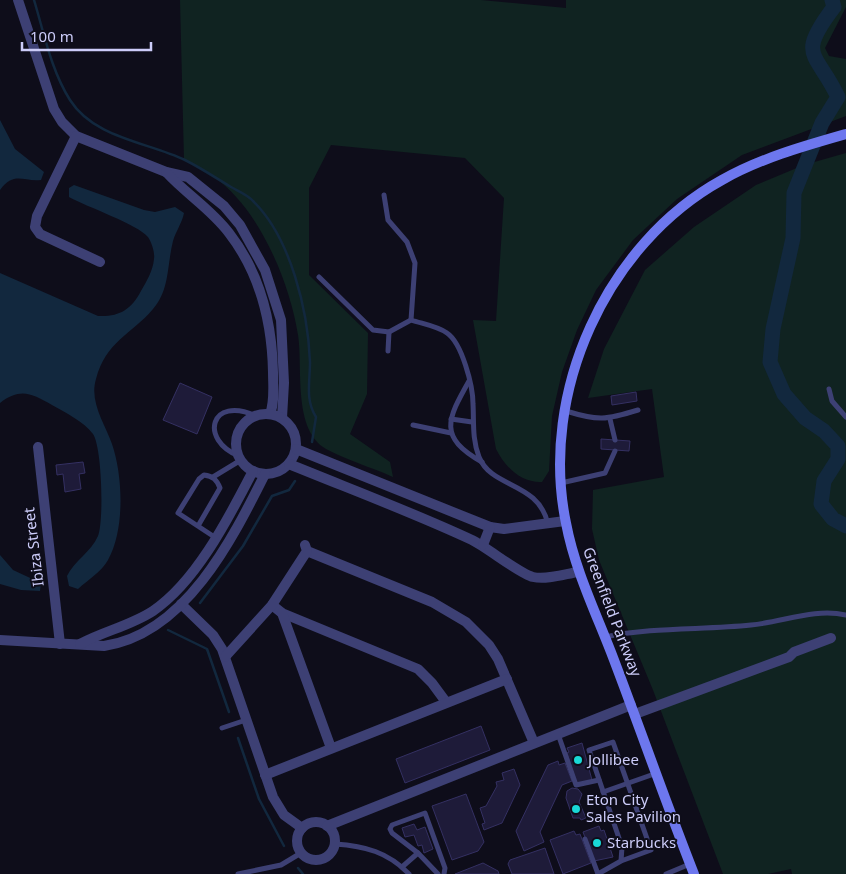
<svg xmlns="http://www.w3.org/2000/svg" width="846" height="874" font-family="'Noto Sans',sans-serif">
<style>
.green{fill:#102321}
.water{fill:#12283e}
.lines{fill:none;stroke-linecap:round;stroke-linejoin:round}
.stream{stroke:#12283e;stroke-width:2.5}
.river{stroke:#12283e;stroke-width:15}
.building{fill:#1e1b39;stroke:#343062}
.service{stroke:#3d4074;stroke-width:5}
.minor{stroke:#3d4074;stroke-width:10}
.secondary{stroke:#6d77ee;stroke-width:10}
.poi-dot{fill:#19d8d7;stroke:#0e0d1a;stroke-width:2}
.labels{text-anchor:middle;stroke-width:4;stroke-linejoin:round;paint-order:stroke}
.street-label{font-size:15px;fill:#ccccf9;stroke:#0e0d1a}
.poi-label{font-size:15px;fill:#ccccf9;stroke:#0e0d1a;text-anchor:start}
</style>
<rect width="100%" height="100%" fill="#0e0d1a"/>
<!-- green -->
<g class="green">
<path d="M180 0H481L566 8V0H846V7L825 48 829 56 846 59V116L742 155 677 199 633 240 596 290 577 330 562 372 552 416 549 471 542 482C521 483 505 467 496 449L473 320 496 321 504 198 465 158 331 145 309 188V275L368 333 367 394 350 434 390 462 393 477C376 469 338 457 323 447 293 426 303 366 298 335 290 283 259 208 214 177 205 170 194 165 184 160Z"/>
<path d="M846 153V874H792L791 869 768 874H723L653 690 599 560 592 529 593 490 664 477 652 389 588 398 604 349 645 270 694 227 756 185 804 165Z"/>
</g>
<!-- water -->
<g class="water">
<path d="M0 120 15 149 44 172 41 180C23 182 14 171 0 190Z"/>
<path d="M74 185 144 210 155 212 175 207 184 213C182 223 176 231 173 241 167 264 170 290 153 309 131 335 106 341 96 379 89 402 105 424 112 444 123 476 125 530 108 560 102 571 88 580 78 589L69 586 67 576C74 561 91 552 98 536 104 521 102 447 93 434 83 421 66 413 52 405 32 394 21 387 0 403V273L98 316C119 317 131 310 141 291 146 282 153 271 154 259 155 253 152 243 148 237 137 224 87 207 69 197V188Z"/>
<path d="M0 555 13 570 41 583 40 591 21 590 0 584Z"/>
</g>
<g class="lines">
<!-- stream -->
<g class="stream">
<path d="M34 0C44 33 51 70 70 100 94 138 147 142 185 160 201 168 216 178 231 187 238 191 248 195 253 201 291 238 308 311 310 362 310 382 305 400 316 417L312 442"/>
<path d="M200 603 243 546 272 496 289 490 295 481"/>
<path d="M168 630 207 649 229 712"/>
<path d="M238 738 259 799 284 846"/>
<path d="M298 868 303 874"/>
</g>
<!-- river -->
<path class="river" d="M832 0 834 7C796 57 816 51 838 97L822 123 794 193 793 238 773 329 770 362 784 394 805 418 824 431 838 446V459L824 481 821 504 833 519 846 526"/>
</g>
<!-- building -->
<g class="building">
<path d="M180 383 212 397 197 434 163 420Z"/>
<path d="M636 392 637 401 612 405 611 396Z"/>
<path d="M601 439 630 441 629 451 601 449Z"/>
<path d="M83 462 85 473 79 474 81 489 65 492 63 474 57 475 56 465Z"/>
<path d="M481 726 490 750 405 783 396 759Z"/>
<path d="M582 743 592 780 577 785 567 753 569 752 567 748Z"/>
<path d="M558 761 559 765 565 763 572 781 562 785 540 832 544 842 524 851 516 831 548 765Z"/>
<path d="M514 769 520 785 502 823 484 830 482 824 485 823 480 808 486 806 497 786 496 782 504 780 502 773Z"/>
<path d="M572 788 578 789 582 794 579 802 586 818 581 820 580 818H573L566 798 567 791Z"/>
<path d="M466 794 484 842 478 851 452 860 432 806Z"/>
<path d="M414 824 417 830 425 827 433 849 424 853 422 845 418 846 414 835 405 837 402 828Z"/>
<path d="M599 826 601 831 604 830 613 857 594 861 583 832Z"/>
<path d="M574 831 576 835 580 834 591 863 563 874 550 840Z"/>
<path d="M545 848 554 874H512L508 864 510 860Z"/>
<path d="M483 863 498 871 499 874H455Z"/>
</g>
<g class="lines">
<!-- service -->
<g class="service">
<path d="M384 195 388 220 407 242 415 263 411 320"/>
<path d="M319 277 373 330 389 332 411 320C423 324 437 326 447 333 462 343 473 386 473 404 474 422 472 439 479 457 492 489 538 481 548 524"/>
<path d="M388 351 389 332"/>
<path d="M469 381C447 420 438 437 482 462"/>
<path d="M829 389 832 401 846 417"/>
<path d="M566 411C598 421 606 420 638 410"/>
<path d="M451 419 472 422"/>
<path d="M610 419 615 440"/>
<path d="M413 425 451 433"/>
<path d="M239 456C199 440 210 395 256 416"/>
<path d="M213 477 241 460"/>
<path d="M561 483 605 473 615 451"/>
<path d="M198 526 220 488C217 480 213 476 204 475L199 479 178 513 216 538"/>
<path d="M605 637C653 627 703 630 751 625 783 622 814 608 846 615"/>
<path d="M222 728 246 720"/>
<path d="M558 734 576 785 599 780"/>
<path d="M603 792 657 773"/>
<path d="M585 839 598 874"/>
<path d="M335 844C365 846 388 852 409 874"/>
<path d="M402 867 418 853"/>
<path d="M238 874 281 865 301 853"/>
<path d="M438 874 418 853 392 833 390 829 392 825 425 813 445 868 444 874"/>
<path d="M598 874 621 861 651 850 613 742 589 750 622 847 621 861"/>
<path d="M666 874 690 864"/>
</g>
<!-- minor -->
<g class="minor">
<path d="M18 0 54 109 62 122 76 136 166 172 188 177 224 206 240 225 265 270 281 320 284 383 282 418"/>
<path d="M76 136 37 216 35 227 40 234 100 262"/>
<path d="M166 172C186 194 211 209 229 233 260 273 272 322 273 372 273 386 275 401 270 414"/>
<circle cx="266" cy="444" r="30"/>
<path d="M38 447 60 644"/>
<path d="M296 449 490 527 504 529 565 521"/>
<path d="M289 464C350 489 412 512 472 540 488 548 520 574 533 577 547 580 565 574 578 572"/>
<path d="M483 545 490 527"/>
<path d="M307 551 432 602 466 622 489 645 498 659 534 743"/>
<path d="M181 604 213 635 222 649 273 797 284 815 302 828"/>
<path d="M272 605 282 613 418 669 432 683 446 702"/>
<path d="M282 613 331 748"/>
<path d="M0 640 104 646C185 634 232 540 265 474"/>
<path d="M80 644C104 631 130 626 153 611 197 581 229 517 253 471"/>
<path d="M225 657 272 605 307 551 305 545"/>
<path d="M635 714 789 657 794 652 831 638"/>
<path d="M265 775 507 679"/>
<circle cx="316" cy="841" r="19"/>
<path d="M327 826 631 705"/>
</g>
<!-- secondary -->
<path class="secondary" d="M694 874C666 803 641 731 614 660 597 615 575 571 566 523 539 393 606 244 722 180 761 158 804 146 846 134"/>
</g>
<!-- markers -->
<g class="poi-dot">
<circle cx="578" cy="760" r="5"/>
<circle cx="576" cy="809" r="5"/>
<circle cx="597" cy="843" r="5"/>
</g>
<g class="labels">
<!-- street labels -->
<g class="street-label">
<text transform="translate(34 547) rotate(-97)" y="5">Ibiza Street</text>
<text transform="translate(612 612) rotate(69)" y="5">Greenfield Parkway</text>
</g>
<!-- poi labels -->
<g class="poi-label">
<text x="588" y="765">Jollibee</text>
<text x="586" y="805">Eton City<tspan x="586" dy="17">Sales Pavilion</tspan></text>
<text x="607" y="848">Starbucks</text>
</g>
</g>
<!-- scale -->
<path d="M22 42v8h129v-8" fill="none" stroke="#ccccf9" stroke-width="2.5"/>
<text x="30" y="42" font-size="15" fill="#ccccf9" stroke="#0e0d1a" stroke-width="4" paint-order="stroke">100 m</text>
</svg>
